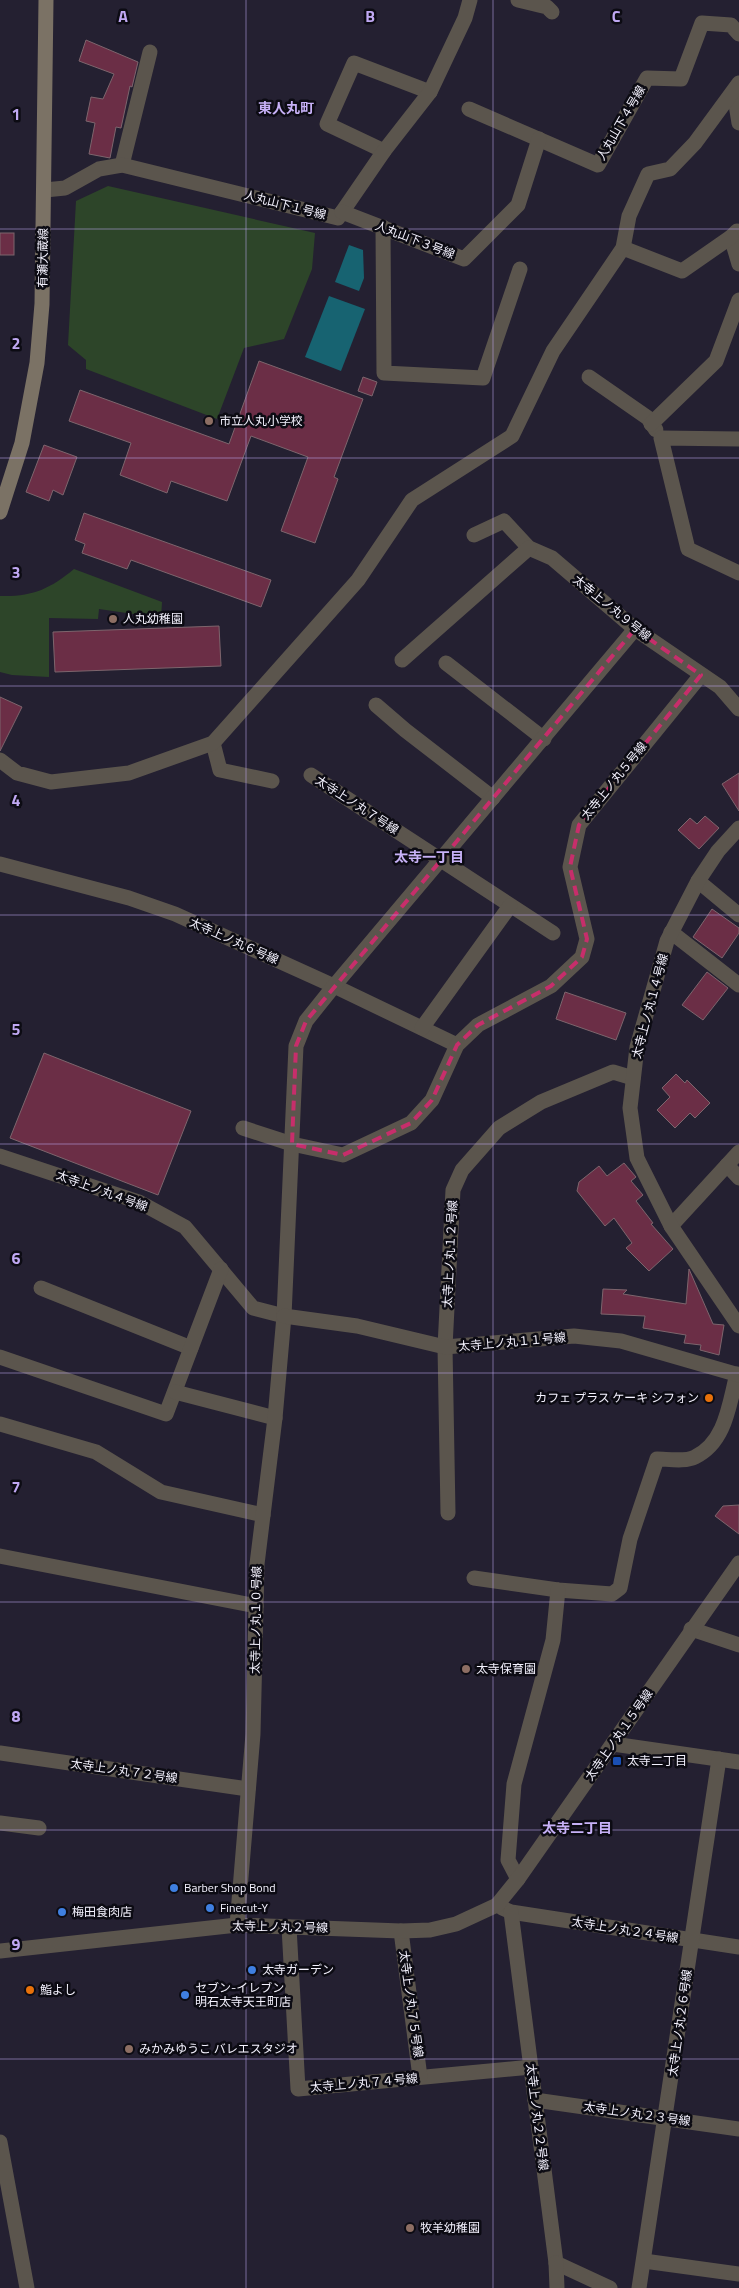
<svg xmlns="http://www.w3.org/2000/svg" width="739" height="2288" font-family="'Titillium Web','Noto Sans JP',sans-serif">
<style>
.green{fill:#2d4529}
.water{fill:#176371}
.building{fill:#6b2e46;stroke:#7d656d}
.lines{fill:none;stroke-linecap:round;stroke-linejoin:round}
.minor{stroke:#5b554d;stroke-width:15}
.tertiary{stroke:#5b554d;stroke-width:15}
.secondary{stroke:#7b7265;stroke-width:15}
.marked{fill:none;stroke:#c72e6b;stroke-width:4;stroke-dasharray:10 6;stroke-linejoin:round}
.grid{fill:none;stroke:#c0a8f3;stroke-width:1;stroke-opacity:0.55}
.education-dot{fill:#8d6e63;stroke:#0c0b13;stroke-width:2}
.food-dot{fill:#e8710a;stroke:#0c0b13;stroke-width:2}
.transit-dot{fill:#1a4fb4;stroke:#0c0b13;stroke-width:2}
.shop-dot{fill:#3f7fe0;stroke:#0c0b13;stroke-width:2}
.labels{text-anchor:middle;stroke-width:5;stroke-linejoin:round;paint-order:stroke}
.street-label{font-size:12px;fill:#f4f2fe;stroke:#0c0b13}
.poi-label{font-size:12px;fill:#f4f2fe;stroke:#0c0b13;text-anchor:start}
.neighbourhood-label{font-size:14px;font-weight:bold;fill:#c7b1f7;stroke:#0c0b13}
.grid-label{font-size:16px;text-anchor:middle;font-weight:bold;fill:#c0a8f3;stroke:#0c0b13;stroke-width:5;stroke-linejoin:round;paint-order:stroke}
</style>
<rect width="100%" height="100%" fill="#242031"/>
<!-- green -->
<g class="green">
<path d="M108 186 315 233 312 269 284 339 244 348 217 419 86 369V360L68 345 76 201Z"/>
<path d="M74 569 162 602 161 618 99 609 98 619 49 618V677L12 675 0 672V596C32 597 50 589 74 569Z"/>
</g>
<!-- water -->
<g class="water">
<path d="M349 245 363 250 364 278 359 291 335 282Z"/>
<path d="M329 296 365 309 341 371 305 357Z"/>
</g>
<!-- building -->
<g class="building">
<path d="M86 40 138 62 132 87 130 86 121 128 116 127 110 158 89 154 95 123 86 121 91 97 103 99 114 74 79 61Z"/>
<rect x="0" y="233" width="14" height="22"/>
<path d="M259 361 363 399 334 477 338 479 315 543 281 531 308 457 251 436 227 501 171 481 167 493 120 475 131 443 69 421 80 390 229 444Z"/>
<path d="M363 377 377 382 372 396 358 391Z"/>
<path d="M44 445 77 457 63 495 53 490 49 501 26 492Z"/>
<path d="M84 513 271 580 261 607 131 560 127 569 82 553 85 544 75 540Z"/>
<path d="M219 626 221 666 55 672 53 632Z"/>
<path d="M0 697 22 707 0 751Z"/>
<path d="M739 773V811L722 784Z"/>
<path d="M705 816 719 828 699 849 678 830 690 818 697 824Z"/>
<path d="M712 909 739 928V933L722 958 693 937Z"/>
<path d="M707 972 728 988 703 1020 682 1005Z"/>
<path d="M565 992 626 1013 616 1040 556 1019Z"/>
<path d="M44 1053 191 1111 158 1195 10 1138Z"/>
<path d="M676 1074 685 1083 687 1080 710 1103 695 1118 690 1113 675 1128 657 1110 670 1097 662 1088Z"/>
<path d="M624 1163 636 1177 631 1181 643 1195 636 1201 653 1223 651 1224 673 1249 649 1271 626 1248 632 1243 614 1218 605 1226 577 1191 579 1182 599 1166 607 1176Z"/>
<path d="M689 1269 713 1324 724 1325 719 1355 700 1350 701 1345 684 1343 686 1335 643 1328 645 1316 601 1314 603 1289 627 1290 623 1294 686 1304Z"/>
<path d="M739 1505V1534L715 1516 723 1506Z"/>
</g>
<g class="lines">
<!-- minor -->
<g class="minor">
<path d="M518 0 547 7 552 12"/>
<path d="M734 92 739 123"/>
<path d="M469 109 598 165 647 78 681 79 702 23 731 25 739 34"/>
<path d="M384 151 327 124 354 63 430 92"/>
<path d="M122 165 150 52"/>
<path d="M45 190 65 188 99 169 122 165 338 218 384 151 430 92 465 18 470 0"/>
<path d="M342 212 464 259 518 205 539 139"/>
<path d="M383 227 384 373 483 378 520 269"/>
<path d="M737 231 731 237 739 264"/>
<path d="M623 248 682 271 731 237"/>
<path d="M589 377 648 418 656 430"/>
<path d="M651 424 716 361 739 300"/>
<path d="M739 439 661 438 688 549 739 573"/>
<path d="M474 535 504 521 529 548 552 558 635 629 720 687 739 709"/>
<path d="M402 660 529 548"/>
<path d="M446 663 544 739"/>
<path d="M376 705 405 730 493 798"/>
<path d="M213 743 220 770 272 781"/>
<path d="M0 760 17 773 51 782 129 773 213 743 358 580 412 500 512 436 553 351 623 248 629 216 648 174 670 169 695 143 739 83"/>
<path d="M311 775 553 933"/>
<path d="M0 864 129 898 175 914 334 986 457 1045"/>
<path d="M698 881 739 915"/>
<path d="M671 932 739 985"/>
<path d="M422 1028 510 906"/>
<path d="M243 1128 292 1144 343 1155 411 1123 432 1100 457 1045 478 1025 551 986 582 957 587 939 570 867 579 825 701 675"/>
<path d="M0 1156 139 1202 185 1227 253 1308 284 1316"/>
<path d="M727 1165 739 1178"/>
<path d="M671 1226 739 1152"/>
<path d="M41 1288 191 1348"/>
<path d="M0 1357 166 1414 221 1269"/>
<path d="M175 1392 275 1418"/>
<path d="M0 1424 96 1452 161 1492 263 1515"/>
<path d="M448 1513 445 1347 453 1190 462 1170 499 1128 541 1102 613 1072 633 1078"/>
<path d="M0 1556 256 1606"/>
<path d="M474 1578 558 1590 612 1594 620 1588 630 1539 657 1459C667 1459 686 1462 695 1457 726 1442 729 1404 737 1374"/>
<path d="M691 1629 739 1645"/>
<path d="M613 1744 739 1762"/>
<path d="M0 1753 248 1789"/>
<path d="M0 1823 39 1828"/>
<path d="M518 1879 508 1860 514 1784 553 1640 558 1590"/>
<path d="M502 1908 511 1912 739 1947"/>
<path d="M511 1912 556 2263 610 2288"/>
<path d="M237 1925 253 1734 257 1564 275 1418 284 1316 296 1046 306 1021 334 986 635 629"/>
<path d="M289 1927 298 2089 531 2067"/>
<path d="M401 1931 420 2077"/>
<path d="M535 2100 739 2129"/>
<path d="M0 2142 27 2288"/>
<path d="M644 2261 739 2274"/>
<path d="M556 2263 557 2288"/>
<path d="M639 2288 719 1759"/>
</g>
<!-- tertiary -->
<g class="tertiary">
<path d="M739 828 718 851 698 881 667 941 637 1047 630 1108 637 1158 671 1226 739 1326"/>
<path d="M284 1316 357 1326 445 1347 574 1336 621 1341 739 1375"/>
<path d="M0 1951 237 1925 401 1931 430 1930 456 1924 497 1905 518 1879 739 1563"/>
</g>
<!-- secondary -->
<path class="secondary" d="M0 512 22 443 37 363 42 304 46 0"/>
</g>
<!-- marked area -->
<path class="marked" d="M635 629 701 675 579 825 570 867 587 939 582 957 551 986 478 1025 457 1045 432 1100 411 1123 343 1155 292 1144 296 1046 306 1021Z"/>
<!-- grid -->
<path class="grid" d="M246 0V2288M493 0V2288M0 229H739M0 458H739M0 686H739M0 915H739M0 1144H739M0 1373H739M0 1602H739M0 1830H739M0 2059H739"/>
<!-- markers -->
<g class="education-dot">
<circle cx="209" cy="421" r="5"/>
<circle cx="113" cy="619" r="5"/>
<circle cx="466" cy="1669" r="5"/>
<circle cx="129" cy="2049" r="5"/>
<circle cx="410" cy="2228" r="5"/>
</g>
<g class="food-dot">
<circle cx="709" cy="1398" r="5"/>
<circle cx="30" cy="1990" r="5"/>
</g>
<rect class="transit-dot" x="612" y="1756" width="10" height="10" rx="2.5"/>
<g class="shop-dot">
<circle cx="174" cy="1888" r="5"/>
<circle cx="210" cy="1908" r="5"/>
<circle cx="62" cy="1912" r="5"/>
<circle cx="252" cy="1970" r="5"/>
<circle cx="185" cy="1995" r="5"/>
</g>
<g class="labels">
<!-- street labels -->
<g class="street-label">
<text transform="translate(621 123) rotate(-60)" y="4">人丸山下４号線</text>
<text transform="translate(285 205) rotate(14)" y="4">人丸山下１号線</text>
<text transform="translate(415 240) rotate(21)" y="4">人丸山下３号線</text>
<text transform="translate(43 258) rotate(-89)" y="4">有瀬大蔵線</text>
<text transform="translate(612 608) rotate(39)" y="4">太寺上ノ丸９号線</text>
<text transform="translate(614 781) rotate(-51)" y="4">太寺上ノ丸５号線</text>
<text transform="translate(357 805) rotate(33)" y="4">太寺上ノ丸７号線</text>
<text transform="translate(234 941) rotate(24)" y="4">太寺上ノ丸６号線</text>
<text transform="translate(650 1006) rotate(-75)" y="4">太寺上ノ丸１４号線</text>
<text transform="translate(102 1191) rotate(20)" y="4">太寺上ノ丸４号線</text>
<text transform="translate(450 1254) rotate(-87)" y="4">太寺上ノ丸１２号線</text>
<text transform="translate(512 1342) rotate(-5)" y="4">太寺上ノ丸１１号線</text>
<text transform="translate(256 1620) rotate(-89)" y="4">太寺上ノ丸１０号線</text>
<text transform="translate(619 1735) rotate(-55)" y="4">太寺上ノ丸１５号線</text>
<text transform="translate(124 1771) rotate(8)" y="4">太寺上ノ丸７２号線</text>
<text transform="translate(280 1927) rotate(1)" y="4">太寺上ノ丸２号線</text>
<text transform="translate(625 1930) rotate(9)" y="4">太寺上ノ丸２４号線</text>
<text transform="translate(411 2004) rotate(82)" y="4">太寺上ノ丸７５号線</text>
<text transform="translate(680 2023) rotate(-82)" y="4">太寺上ノ丸２６号線</text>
<text transform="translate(364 2083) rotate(-5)" y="4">太寺上ノ丸７４号線</text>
<text transform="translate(637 2114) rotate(8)" y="4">太寺上ノ丸２３号線</text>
<text transform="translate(537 2117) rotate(83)" y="4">太寺上ノ丸２２号線</text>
</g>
<!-- poi labels -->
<g class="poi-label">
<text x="219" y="425">市立人丸小学校</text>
<text x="123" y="623">人丸幼稚園</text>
<text x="699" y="1402" text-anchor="end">カフェ プラス ケーキ シフォン</text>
<text x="476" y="1673">太寺保育園</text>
<text x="627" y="1765">太寺二丁目</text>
<text x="184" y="1892">Barber Shop Bond</text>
<text x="220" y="1912">Finecut-Y</text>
<text x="72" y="1916">梅田食肉店</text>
<text x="262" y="1974">太寺ガーデン</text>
<text x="195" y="1992">セブン-イレブン<tspan x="195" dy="14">明石太寺天王町店</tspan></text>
<text x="40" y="1994">鮨よし</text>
<text x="139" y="2053">みかみゆうこ バレエスタジオ</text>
<text x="420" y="2232">牧羊幼稚園</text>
</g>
<!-- neighbourhood labels -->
<g class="neighbourhood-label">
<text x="286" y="113">東人丸町</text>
<text x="429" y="862">太寺一丁目</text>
<text x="577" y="1833">太寺二丁目</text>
</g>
</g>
<g class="grid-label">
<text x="123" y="22">A</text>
<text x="370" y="22">B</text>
<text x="616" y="22">C</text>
<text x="16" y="120">1</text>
<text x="16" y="349">2</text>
<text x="16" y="578">3</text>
<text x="16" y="806">4</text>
<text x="16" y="1035">5</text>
<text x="16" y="1264">6</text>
<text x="16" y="1493">7</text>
<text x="16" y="1722">8</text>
<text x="16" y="1950">9</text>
</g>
</svg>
